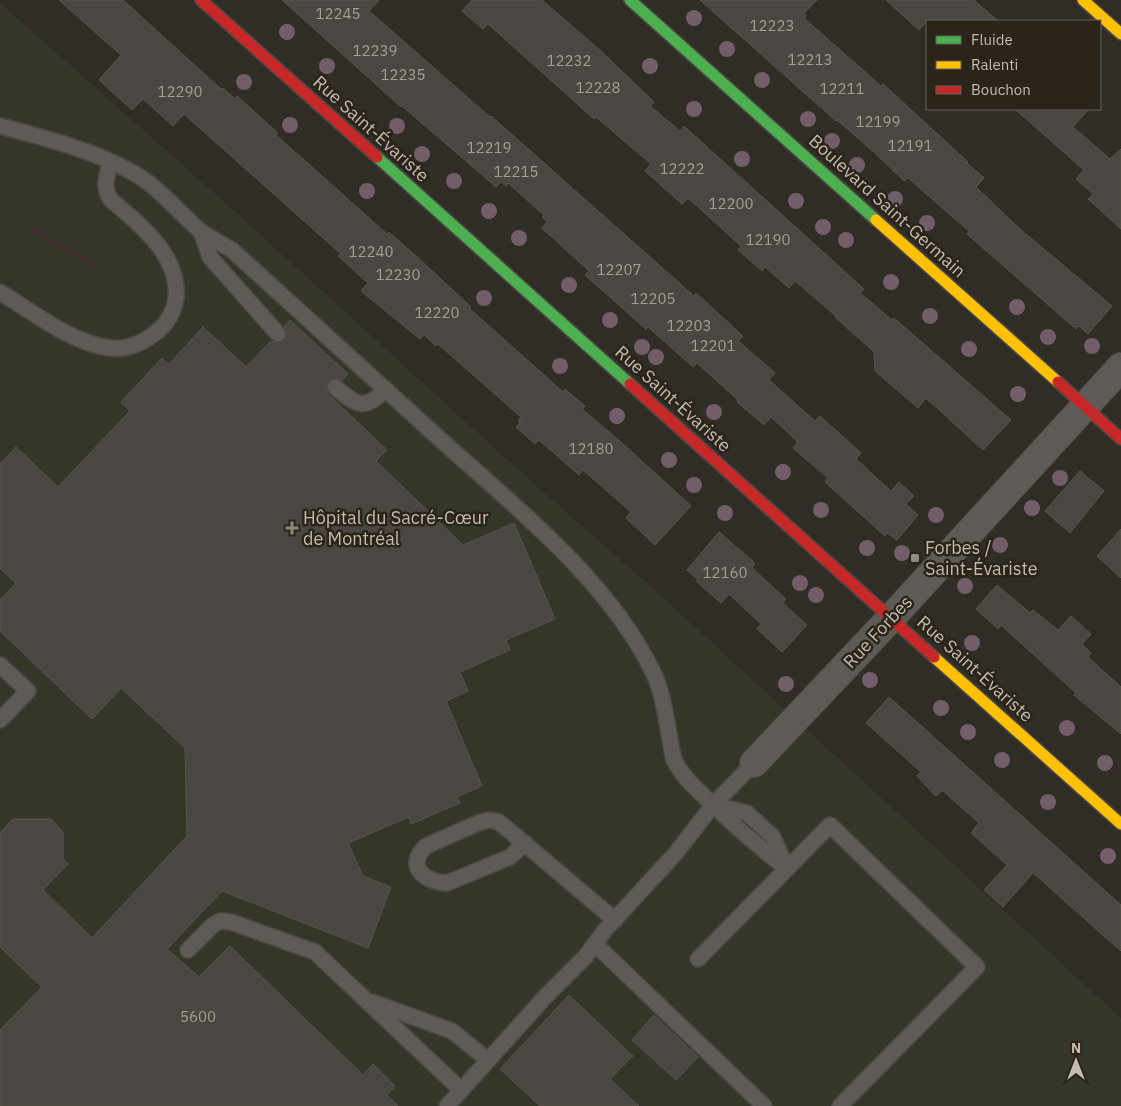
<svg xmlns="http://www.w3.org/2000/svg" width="1121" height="1106" font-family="'IBM Plex Sans',sans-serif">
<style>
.medical{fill:#34362a}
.green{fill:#3f2e2e}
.building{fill:#4a4641;stroke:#58544d}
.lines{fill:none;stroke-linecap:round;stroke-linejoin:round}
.lane-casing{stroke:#4b4843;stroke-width:18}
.street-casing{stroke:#4b4843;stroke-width:30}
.fast-casing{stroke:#4b4843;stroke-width:14}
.slow-casing{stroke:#4b4843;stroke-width:14}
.jam-casing{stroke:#4b4843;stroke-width:14}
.lane{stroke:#5e5a55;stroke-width:15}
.street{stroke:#5e5a55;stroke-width:28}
.fast{stroke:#4caf50;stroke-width:11}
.slow{stroke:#ffc107;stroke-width:11}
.jam{stroke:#c62828;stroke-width:11}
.tree{fill:#715e68}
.poi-dot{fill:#8f897e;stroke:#2a241a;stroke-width:2}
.labels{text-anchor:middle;stroke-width:5;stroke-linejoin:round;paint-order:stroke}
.number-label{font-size:15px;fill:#a49e93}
.street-label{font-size:18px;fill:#c2bbae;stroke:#2a241a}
.poi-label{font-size:18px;fill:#c2bbae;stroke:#2a241a;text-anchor:start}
</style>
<rect width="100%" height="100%" fill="#302c26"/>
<!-- medical -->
<path class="medical" d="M0 3 230 207 512 464 658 593 1121 1018V1106H0Z"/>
<!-- green -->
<path class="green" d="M29 225 99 264V269H96L30 232 27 227Z"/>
<!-- building -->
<g class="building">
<path d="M59 0H123L221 89 223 88 235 99 237 96 278 133 276 135 387 234 389 232 415 255 471 307 469 308 563 392 565 389 585 406 582 409 622 443 691 506 655 545 626 518 631 512 583 470 579 475 539 440 535 444 516 427 520 423 518 420 521 417 438 344 436 346 424 335 420 339 361 291 368 283 338 256 341 254 184 114 173 126 143 99 132 110 99 80 121 55Z"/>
<path d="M282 0H379L369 11 490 117 491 116 694 296 696 293 720 315 743 336 738 341 775 373 769 380 815 421 820 416 861 453 856 459 891 491 899 482 914 496 906 504 918 515 897 540 887 533 885 536 825 482 828 478 793 448 798 442 771 417 764 425 737 402 738 400 697 363 693 367 648 327 646 329 585 275 589 271 542 228 547 222 542 217 544 215 508 183 506 186 501 182 496 187 402 106 401 107Z"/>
<path d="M472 0H542L602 52 654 102 650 106 680 131 684 126 706 146 864 289 860 293 892 320 894 318 1011 420 983 450 926 398 918 408 875 371 874 352 835 317 836 316 795 281 789 288 765 267 762 271 738 250 741 246 688 198 682 204 645 171 651 164 596 117 594 119 488 24 483 29 462 11Z"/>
<path d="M700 0H817L804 13 806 16 804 18 881 86 883 84 968 162 967 163 984 178 976 187 1021 230 1112 306 1088 334 1079 326 1076 329 967 234 970 232 908 178 904 181 875 153 837 120 836 121Z"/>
<path d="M886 0H974L998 21H927L919 30Z"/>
<path d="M1015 109H1089L1073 127 1110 159 1121 149V229L1088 199 1093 194 1076 179 1084 170Z"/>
<path d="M290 320 348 374 342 380 336 378 328 381 326 385V390L328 394 387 450 376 461 463 545 514 523 555 619 506 640 510 650 460 672 468 691 446 701 482 786 457 797 460 803 441 811 411 824 409 817 348 843 363 876 391 887 368 948 222 891 167 949 199 977 230 946 363 1075 373 1064 395 1086 387 1095 398 1106H0V1030L42 987 0 947V833L13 819H51L63 832V859L68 864 43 890 92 938 187 836 185 748 121 688 92 719 0 631V600L16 583 0 568V464L16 447 58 487 130 411 121 402 162 358 169 364 203 327 246 367 271 341 279 343 285 341 287 333 284 327Z"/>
<path d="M1080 471 1104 491 1070 533 1045 511Z"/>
<path d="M1121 529V578L1097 556Z"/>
<path d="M719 532 755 563 752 568 786 599 783 603 807 625 782 652 757 629 761 624 729 594 721 603 696 581 698 580 687 570Z"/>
<path d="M997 585 1030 613 1033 610 1058 630 1071 616 1091 634 1082 644 1091 653 1088 657 1121 687V734L1074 695 1076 693 1001 625 998 629 976 609Z"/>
<path d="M889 697 1121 905V951L1033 873 1003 907 984 890 1007 865 971 833 979 823 942 790 936 796 917 776 921 772 866 723Z"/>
<path d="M569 995 633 1056 610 1079 639 1106H540L500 1069Z"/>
<path d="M654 1015 698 1057 676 1080 632 1040Z"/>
</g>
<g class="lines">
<!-- lane casing -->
<g class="lane-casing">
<g id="lane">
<path d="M0 126C45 138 108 154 146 181 165 195 181 214 199 230 209 238 221 243 232 250 302 314 372 378 442 441 516 507 609 581 653 672 666 699 667 731 674 760 682 776 694 787 707 799 732 824 758 846 786 868"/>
<path d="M201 231 210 257 278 334"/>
<path d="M0 292C32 312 73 344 111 348 129 350 145 342 159 330 169 321 174 311 176 298 180 256 140 224 111 200 102 188 107 176 110 162"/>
<path d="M335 387C356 405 365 412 386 389"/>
<path d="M0 665 28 691 0 720"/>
<path d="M714 805 747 813 773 837 786 867"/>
<path d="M525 843 510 857 447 883C424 882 405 866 426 846L478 823 489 820 499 822 615 920"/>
<path d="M595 944 764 1106"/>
<path d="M188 950 213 925 220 921 231 922 315 952 461 1090"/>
<path d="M698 959 830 825 977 967 840 1106"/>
<path d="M372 1002 452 1031 488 1060"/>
<path d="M447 1106 545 997 585 957 605 930 676 853 713 805 754 763"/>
</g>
</g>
<!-- street casing -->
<g class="street-casing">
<path id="street" d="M754 763 892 617 1121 367"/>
</g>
<!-- fast casing -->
<g class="fast-casing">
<g id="fast">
<path d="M630 0 876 220"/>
<path d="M377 157 630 384"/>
</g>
</g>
<!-- slow casing -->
<g class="slow-casing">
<g id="slow">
<path d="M1083 0 1121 34"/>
<path d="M876 220 1058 382"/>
<path d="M934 657 1121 824"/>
</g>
</g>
<!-- jam casing -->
<g class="jam-casing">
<g id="jam">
<path d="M201 0 377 157"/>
<path d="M1058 382 1121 439"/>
<path d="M630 384 934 657"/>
</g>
</g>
<!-- lane -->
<use href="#lane" class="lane"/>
<!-- street -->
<use href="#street" class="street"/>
<!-- fast -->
<use href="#fast" class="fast"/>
<!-- slow -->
<use href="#slow" class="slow"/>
<!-- jam -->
<use href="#jam" class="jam"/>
</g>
<!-- trees -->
<g class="tree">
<circle cx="694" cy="18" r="8"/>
<circle cx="287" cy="32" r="8"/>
<circle cx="727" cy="49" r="8"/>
<circle cx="327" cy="66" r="8"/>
<circle cx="650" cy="66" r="8"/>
<circle cx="762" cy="80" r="8"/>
<circle cx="244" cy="82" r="8"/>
<circle cx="694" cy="109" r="8"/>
<circle cx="808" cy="119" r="8"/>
<circle cx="290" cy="125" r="8"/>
<circle cx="397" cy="126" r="8"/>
<circle cx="832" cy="141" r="8"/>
<circle cx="422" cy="154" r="8"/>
<circle cx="742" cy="159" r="8"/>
<circle cx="857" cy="165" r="8"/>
<circle cx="454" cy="181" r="8"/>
<circle cx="367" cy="191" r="8"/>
<circle cx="895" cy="199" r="8"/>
<circle cx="796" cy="201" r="8"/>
<circle cx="489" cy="211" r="8"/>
<circle cx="927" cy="223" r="8"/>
<circle cx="823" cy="227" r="8"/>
<circle cx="519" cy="238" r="8"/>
<circle cx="846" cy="240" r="8"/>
<circle cx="891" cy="282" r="8"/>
<circle cx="569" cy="285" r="8"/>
<circle cx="484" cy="298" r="8"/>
<circle cx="1017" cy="307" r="8"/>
<circle cx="930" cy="316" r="8"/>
<circle cx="610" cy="320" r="8"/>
<circle cx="1048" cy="337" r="8"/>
<circle cx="1092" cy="346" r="8"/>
<circle cx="642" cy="347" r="8"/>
<circle cx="969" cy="349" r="8"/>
<circle cx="656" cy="357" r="8"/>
<circle cx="560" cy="366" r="8"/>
<circle cx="1018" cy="394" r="8"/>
<circle cx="714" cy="412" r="8"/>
<circle cx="617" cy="416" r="8"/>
<circle cx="669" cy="460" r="8"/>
<circle cx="783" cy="472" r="8"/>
<circle cx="1060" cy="478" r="8"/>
<circle cx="694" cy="485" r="8"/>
<circle cx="1032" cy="508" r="8"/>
<circle cx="821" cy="510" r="8"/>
<circle cx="725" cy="513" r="8"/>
<circle cx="936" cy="515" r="8"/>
<circle cx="1000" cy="545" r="8"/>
<circle cx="867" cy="548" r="8"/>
<circle cx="902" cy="553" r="8"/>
<circle cx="800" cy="583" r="8"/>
<circle cx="965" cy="586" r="8"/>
<circle cx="816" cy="595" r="8"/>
<circle cx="972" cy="643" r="8"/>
<circle cx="870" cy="680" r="8"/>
<circle cx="786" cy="684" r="8"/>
<circle cx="941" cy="708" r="8"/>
<circle cx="1067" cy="728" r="8"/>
<circle cx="968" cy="732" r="8"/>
<circle cx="1002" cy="760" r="8"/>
<circle cx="1105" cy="763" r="8"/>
<circle cx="1048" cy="802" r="8"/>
<circle cx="1108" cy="856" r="8"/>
</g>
<!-- markers -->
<g class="poi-dot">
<path d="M289.5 520.5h5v5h5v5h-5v5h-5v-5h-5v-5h5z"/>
<rect x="910" y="553" width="10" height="10" rx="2.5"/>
</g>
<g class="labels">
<!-- number labels -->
<g class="number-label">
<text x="338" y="19">12245</text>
<text x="772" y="31">12223</text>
<text x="375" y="56">12239</text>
<text x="810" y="65">12213</text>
<text x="569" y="66">12232</text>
<text x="403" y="80">12235</text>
<text x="598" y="93">12228</text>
<text x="842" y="94">12211</text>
<text x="180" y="97">12290</text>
<text x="878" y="127">12199</text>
<text x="910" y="151">12191</text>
<text x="489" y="153">12219</text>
<text x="682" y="174">12222</text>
<text x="516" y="177">12215</text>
<text x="731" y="209">12200</text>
<text x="768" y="245">12190</text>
<text x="371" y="257">12240</text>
<text x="619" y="275">12207</text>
<text x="398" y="280">12230</text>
<text x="653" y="304">12205</text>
<text x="437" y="318">12220</text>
<text x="689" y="331">12203</text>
<text x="713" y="351">12201</text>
<text x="591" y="454">12180</text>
<text x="725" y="578">12160</text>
<text x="198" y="1022">5600</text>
</g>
<!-- street labels -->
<g class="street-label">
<text transform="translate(371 129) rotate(42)" y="6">Rue Saint-Évariste</text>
<text transform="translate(887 206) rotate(42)" y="6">Boulevard Saint-Germain</text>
<text transform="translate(673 399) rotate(42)" y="6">Rue Saint-Évariste</text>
<text transform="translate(878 632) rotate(-47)" y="6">Rue Forbes</text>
<text transform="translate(975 669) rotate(42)" y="6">Rue Saint-Évariste</text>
</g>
<!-- poi labels -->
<g class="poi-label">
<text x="303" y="524">Hôpital du Sacré-Cœur<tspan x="303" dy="21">de Montréal</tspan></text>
<text x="925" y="554">Forbes /<tspan x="925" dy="21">Saint-Évariste</tspan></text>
</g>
</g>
<!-- legend -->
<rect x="926" y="20" width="175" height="90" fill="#2a241a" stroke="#676055"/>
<rect x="936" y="36" width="25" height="8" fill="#4caf50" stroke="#676055"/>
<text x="971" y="45" font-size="15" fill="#c2bbae">Fluide</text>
<rect x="936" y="61" width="25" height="8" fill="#ffc107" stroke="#676055"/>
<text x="971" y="70" font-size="15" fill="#c2bbae">Ralenti</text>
<rect x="936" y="86" width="25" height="8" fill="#c62828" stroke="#676055"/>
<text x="971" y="95" font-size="15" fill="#c2bbae">Bouchon</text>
<!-- north arrow -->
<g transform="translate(1076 1061)" stroke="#2a241a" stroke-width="4" paint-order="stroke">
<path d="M0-4L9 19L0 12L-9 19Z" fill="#c2bbae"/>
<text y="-8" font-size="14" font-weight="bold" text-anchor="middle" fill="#c2bbae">N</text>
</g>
</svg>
